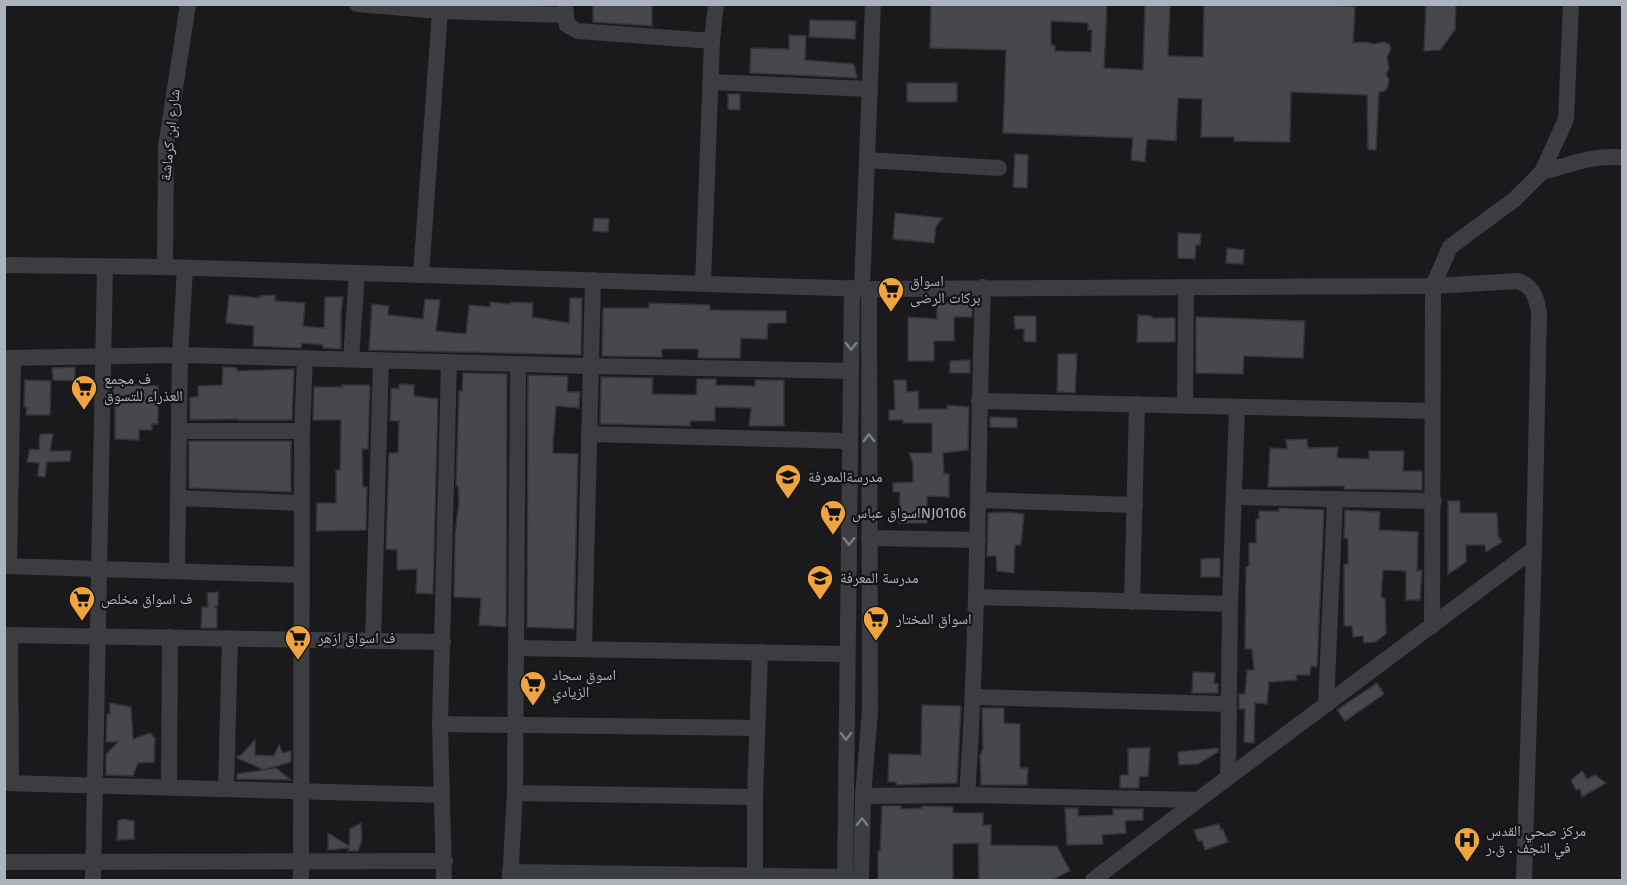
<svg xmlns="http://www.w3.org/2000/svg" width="1627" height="885" font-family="'Fira Sans','Noto Naskh Arabic',sans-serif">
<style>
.building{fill:#47484c;stroke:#343438;stroke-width:1.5;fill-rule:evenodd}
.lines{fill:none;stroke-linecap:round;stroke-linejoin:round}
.minor{stroke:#3b3d41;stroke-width:16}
.oneway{stroke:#7a7e85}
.labels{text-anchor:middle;stroke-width:4.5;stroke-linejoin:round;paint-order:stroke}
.street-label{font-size:15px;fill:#adb3bc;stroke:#151517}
.poi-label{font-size:15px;fill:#adb3bc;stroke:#151517;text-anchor:start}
</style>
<rect width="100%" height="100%" fill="#1a1a1c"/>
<!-- building -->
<g class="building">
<path d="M593 4H652V26L593 22Z"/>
<path d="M931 4H1107L1104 68 1143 70 1145 4H1170L1168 56 1203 57 1204 4H1322L1355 7 1353 43 1367 42 1373 44 1384 42 1389 44 1391 49 1387 57 1389 69 1386 74 1389 80 1388 86 1385 91 1379 92 1376 150 1368 149 1367 95 1291 92 1290 142 1234 141V137H1201L1202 99 1178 98 1176 141 1147 139 1145 162 1131 160 1133 138 1003 133 1006 50 930 48ZM1051 21 1088 23V30H1092L1091 52 1055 51V46L1051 44Z"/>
<path d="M1426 4H1456L1455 30 1440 50 1424 51Z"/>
<path d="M810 20 856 21 855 39 809 37Z"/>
<path d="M789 35 806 36 805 60 854 64 857 78 750 73 751 48 789 49Z"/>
<rect x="907" y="83" width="50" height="19"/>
<path d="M728 94H740V110L728 109Z"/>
<path d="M1015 154 1028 155 1027 188 1013 187Z"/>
<path d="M895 213 943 218 936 226 934 243 893 239Z"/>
<path d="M594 218 609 219 608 232 593 231Z"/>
<path d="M1178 233 1201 234 1200 245H1196L1195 259 1178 258Z"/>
<path d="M1227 248 1244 250 1243 264 1226 263Z"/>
<path d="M229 295 260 298V296L275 295V301L305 303 303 326 324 328 325 297H343L341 312V349L323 348V345L302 343 301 348 253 346 254 326 226 323Z"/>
<path d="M570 298H582L581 355 369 350 372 304 389 306 388 315 423 319 425 299 440 300 436 331 466 334 469 305 490 307V302L510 304V302L533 303 532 317 569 323Z"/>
<path d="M649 303 710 305V310L786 311V323H768L767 339 741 338 740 358H698V349H662V357L602 356 603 308H649Z"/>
<path d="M937 303 972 304V317H954V341H934V361H908V317L937 319Z"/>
<path d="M1138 315 1152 316V318H1175V342H1137Z"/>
<path d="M1014 316H1036V342L1024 341V329H1015Z"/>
<path d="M1196 317 1305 321 1303 358 1244 356 1243 374 1196 373Z"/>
<path d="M1058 354H1077L1075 393 1057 392Z"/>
<path d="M970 360V373H950V361Z"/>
<path d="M75 367V381L53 380 52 368Z"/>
<path d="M223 367 237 368V371L294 369 292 420H238V419L190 420V397H198V386L222 385Z"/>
<path d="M463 373 507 374 506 627 479 625 481 598 454 597 455 535 459 501 458 486H456L459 391H462Z"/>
<path d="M528 375 568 376 567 392H580L579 408 556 406 553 444V453L578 454 574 629 527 627Z"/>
<path d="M601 377 653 378 652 394 696 395 697 379H716V385L755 386V380H784V426H749L751 408 715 407V421H690V426L600 424Z"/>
<path d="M25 380 51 381 50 415H26L27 408 24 407Z"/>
<path d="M894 380H906L907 392 918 391 919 409H947V405L969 407 968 450 943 453 944 474H949V497L927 496V523H899L900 492H893V483L913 482V464L909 453H932V423H903V420H889V410H895Z"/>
<path d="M113 384 158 386V424H152V430H139V440L115 439V404H113Z"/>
<path d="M399 384 414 385V396L438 399 433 594 416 593 417 569 397 570V550L386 549 389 453H398L399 421H390L391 388 399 389Z"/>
<path d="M342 385H370L368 449H362L363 487H367L366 530 316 531 317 503H336V470H340L341 420H313L314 387H342Z"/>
<path d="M990 417 1017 418V428L990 427Z"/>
<path d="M40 434H53L50 451H71L70 461 47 462 45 477 38 476 39 463 27 462 30 449 39 450Z"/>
<path d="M1307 439 1308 448 1338 447 1337 458 1369 459V451H1404L1403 471H1422V490L1344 489V486L1268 487 1270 448 1287 449 1286 440Z"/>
<path d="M189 441H291V492L189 488Z"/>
<path d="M1448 501H1460V513H1497L1498 536 1502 542 1486 552 1485 545H1466V562L1448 574Z"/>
<path d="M1279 508 1324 510 1317 667 1311 666 1310 675H1296L1297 680 1269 682 1267 704 1255 703 1254 743 1244 742 1245 709H1239V694H1245L1247 670H1254L1252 649H1245L1246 567 1249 566V543H1256V519H1259V511H1279Z"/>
<path d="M1345 510 1380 512 1379 530 1418 532 1417 571 1422 570 1420 600H1406V571L1383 570 1381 597 1385 599 1386 634 1375 642 1364 643 1363 636 1353 637 1352 626H1344V564H1348V539L1344 538Z"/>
<path d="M1008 512 1024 514 1021 545H1015L1014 573 997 571 996 556H987L988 513Z"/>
<path d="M1220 558V577H1201V559Z"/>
<path d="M218 592V605L214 607H217V628H201L202 607H208L207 593Z"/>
<path d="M1193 672 1215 673 1214 683 1218 684V693H1192Z"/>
<path d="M1377 683 1384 694 1345 721 1337 710Z"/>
<path d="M110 703 131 707 133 739 150 733 155 738 154 762 138 763 133 776 106 775V754L118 742H106L107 714H110Z"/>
<path d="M922 705 961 706 957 783 896 785V782H888L889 754 921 755Z"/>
<path d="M982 708H1004V723L1020 724V768H1028L1027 785H981L980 755 983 749Z"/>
<path d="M255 740V755L274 756 279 745 283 753 291 751V762L264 770 237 758V756H240Z"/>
<path d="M1128 748H1150L1148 776 1139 777V788H1120V775H1128Z"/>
<path d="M1218 748V752L1198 764 1179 765 1178 752Z"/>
<path d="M276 768 291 780 237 779V774Z"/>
<path d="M1582 771 1587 779 1595 775 1606 783 1582 797 1580 789 1576 790 1571 780Z"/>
<path d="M882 806H901V809L922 808V806L953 807V813H983V825H991V845L1057 846 1070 871 1052 880H979L978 843 953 844V880H878V851H880Z"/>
<path d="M1065 808H1078V816L1113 815V809H1143V820L1125 821 1126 833 1102 835 1103 844 1067 845Z"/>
<path d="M123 819 134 821V839L117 840 118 821Z"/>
<path d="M361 823 362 840 358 851H348L349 848 328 850V833L349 846 350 829Z"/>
<path d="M1219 824 1221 830 1223 829 1228 842 1205 850 1202 840 1198 841 1194 830Z"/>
</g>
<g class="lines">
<!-- minor -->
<g class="minor">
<path d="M357 4 440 11 564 15"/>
<path d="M565 5 567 25 578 31 712 41"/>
<path d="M711 82 870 89"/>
<path d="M867 160 999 168"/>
<path d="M1542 172C1567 166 1597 153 1622 158"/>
<path d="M4 265 165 267 869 289 1433 286 1518 281C1533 286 1536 297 1539 312L1534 549 1198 800 1093 880"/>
<path d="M165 267 166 147 188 4"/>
<path d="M421 275 440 11"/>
<path d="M703 283 712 41 716 4"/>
<path d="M862 288 873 4"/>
<path d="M4 358 180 355 590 366 851 371"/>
<path d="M351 359 357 273"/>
<path d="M979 401 1432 411"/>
<path d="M1185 406 1186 287"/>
<path d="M179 431H302"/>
<path d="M589 434 850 441"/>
<path d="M1235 497 1434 501"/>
<path d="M178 498 301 503"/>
<path d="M978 500 1135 505"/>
<path d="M869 538 978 540"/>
<path d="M4 566 301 575"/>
<path d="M9 566 13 358"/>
<path d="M177 571 180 355 185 268"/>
<path d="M977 597 1230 604"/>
<path d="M1132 602 1137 404"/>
<path d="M1432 626 1433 286 1450 247 1515 199 1542 172 1566 119 1571 4"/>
<path d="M4 635 443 642"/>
<path d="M10 635 11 783"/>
<path d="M373 641 381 360"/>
<path d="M516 648 847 654"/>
<path d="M584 648 593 280"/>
<path d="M974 697 1228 704"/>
<path d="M1326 705 1335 499"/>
<path d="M440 724 757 728"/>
<path d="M1228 778 1230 604 1237 407"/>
<path d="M4 783 440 795"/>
<path d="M169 788 170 637"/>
<path d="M226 789 230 638"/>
<path d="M515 793 755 797"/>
<path d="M967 795C979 626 977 457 983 287"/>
<path d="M863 796 967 795 1198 800"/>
<path d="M4 862 445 861"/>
<path d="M510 872 845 877"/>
<path d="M93 880 105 267"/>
<path d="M301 880 302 431 305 358"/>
<path d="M444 880 440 724 449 362"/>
<path d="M510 880 515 793 518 364"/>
<path d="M755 880V797L760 652"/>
<path d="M845 880 852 288"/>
<path d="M861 880 863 796 870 711 869 289"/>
<path d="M1524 880 1534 549"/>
</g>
</g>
<!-- one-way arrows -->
<defs><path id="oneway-chevron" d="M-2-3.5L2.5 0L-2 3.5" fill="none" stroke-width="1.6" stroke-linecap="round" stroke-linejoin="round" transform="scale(1.5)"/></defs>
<g class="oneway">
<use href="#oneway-chevron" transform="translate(851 346) rotate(91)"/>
<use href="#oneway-chevron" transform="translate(869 438) rotate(-90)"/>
<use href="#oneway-chevron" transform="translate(849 541) rotate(91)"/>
<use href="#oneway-chevron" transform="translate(846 736) rotate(91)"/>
<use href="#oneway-chevron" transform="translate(862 822) rotate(-89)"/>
</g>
<!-- icons -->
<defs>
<g id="supermarket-pin" transform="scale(1.35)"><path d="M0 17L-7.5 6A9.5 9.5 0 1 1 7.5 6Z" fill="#f0a43e" stroke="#151517"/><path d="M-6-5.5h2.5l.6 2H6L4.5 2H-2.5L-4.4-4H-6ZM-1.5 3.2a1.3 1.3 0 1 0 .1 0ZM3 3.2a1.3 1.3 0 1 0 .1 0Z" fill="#111"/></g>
<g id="school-pin" transform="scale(1.35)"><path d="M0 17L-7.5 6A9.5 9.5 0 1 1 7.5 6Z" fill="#f0a43e" stroke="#151517"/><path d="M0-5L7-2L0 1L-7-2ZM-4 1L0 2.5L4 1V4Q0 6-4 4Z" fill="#111"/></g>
<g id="hospital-pin" transform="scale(1.35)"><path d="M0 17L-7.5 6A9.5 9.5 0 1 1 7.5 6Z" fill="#f0a43e" stroke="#151517"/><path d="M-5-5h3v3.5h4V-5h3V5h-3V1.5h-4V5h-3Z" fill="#111"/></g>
</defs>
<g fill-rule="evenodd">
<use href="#supermarket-pin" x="891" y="290"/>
<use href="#supermarket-pin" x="84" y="388"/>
<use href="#school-pin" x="788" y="477"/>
<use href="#supermarket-pin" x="833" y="513"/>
<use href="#school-pin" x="820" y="578"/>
<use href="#supermarket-pin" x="82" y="599"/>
<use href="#supermarket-pin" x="876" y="619"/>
<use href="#supermarket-pin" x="298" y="638"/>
<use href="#supermarket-pin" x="533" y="684"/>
<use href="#hospital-pin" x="1467" y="840"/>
</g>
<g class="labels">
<!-- street labels -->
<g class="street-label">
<text transform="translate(170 135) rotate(-84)" y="5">شارع ابن كرماشة</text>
</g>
<!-- poi labels -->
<g class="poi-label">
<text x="910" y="286">اسواق<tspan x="910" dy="17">بركات الرضى</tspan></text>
<text x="104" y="384">ف مجمع<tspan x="104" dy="17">العذراء للتسوق</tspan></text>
<text x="808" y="482">مدرسةالمعرفة</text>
<text x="852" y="518">اسواق عباسNJ0106</text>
<text x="840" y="583">مدرسة المعرفة</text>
<text x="101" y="604">ف اسواق مخلص</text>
<text x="896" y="624">اسواق المختار</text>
<text x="318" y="643">ف اسواق ازهر</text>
<text x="552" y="680">اسوق سجاد<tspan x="552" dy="17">الزيادي</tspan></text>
<text x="1486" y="836">مركز صحي القدس<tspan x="1486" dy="17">في النجف . ق.ر</tspan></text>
</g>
</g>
<!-- border -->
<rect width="1627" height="885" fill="none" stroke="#adb3bc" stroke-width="12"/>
</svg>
